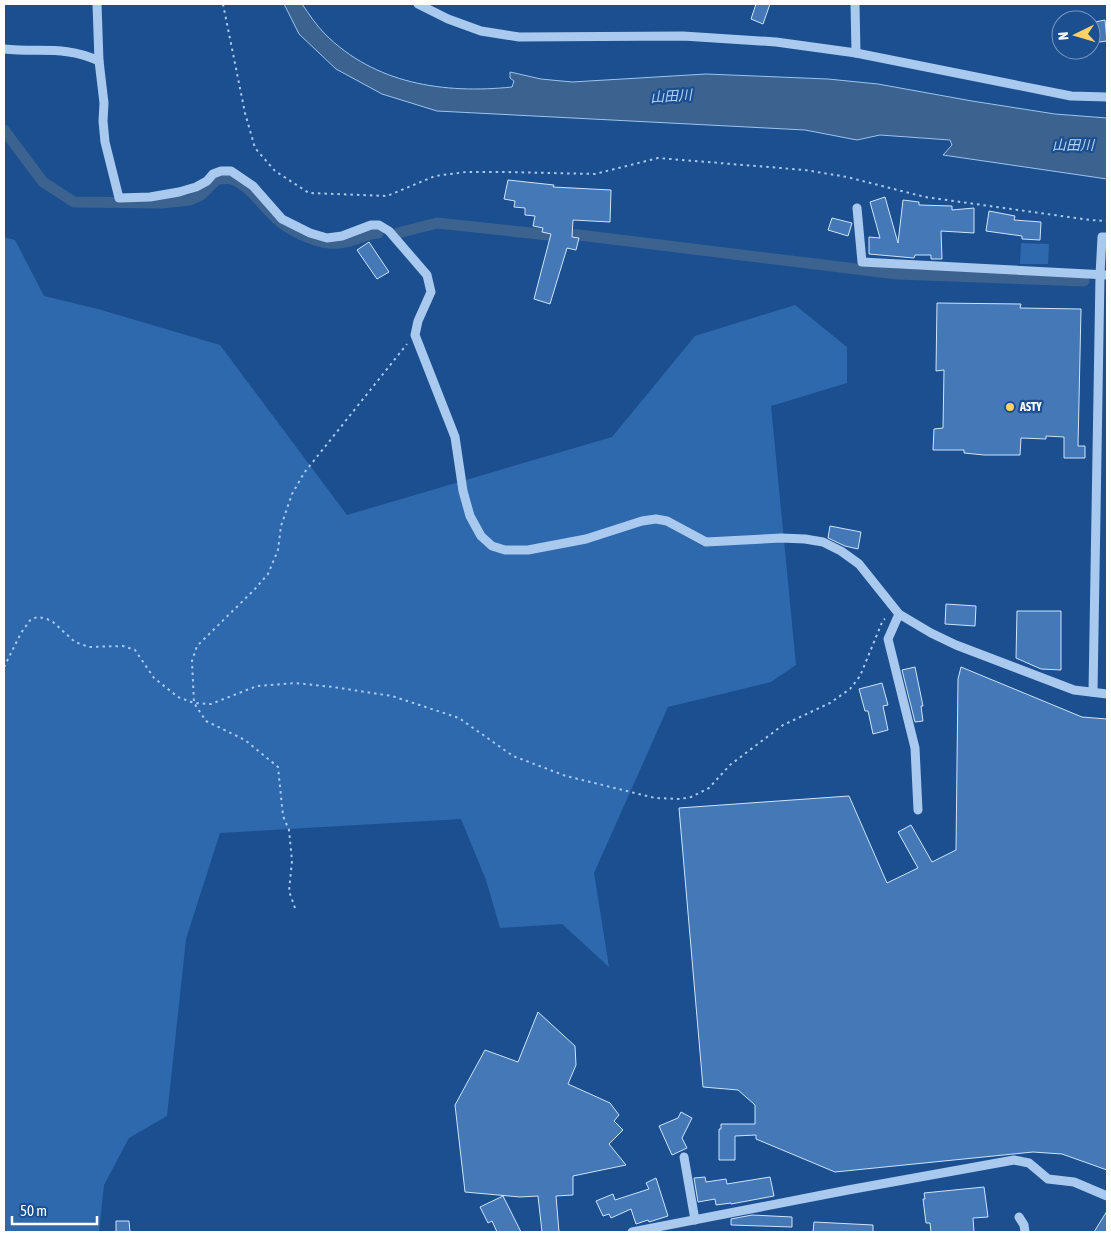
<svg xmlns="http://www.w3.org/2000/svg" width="1111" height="1236" font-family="'Asap Condensed','Noto Sans JP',sans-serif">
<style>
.green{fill:#2e69ad}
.water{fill:#3c6290;stroke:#9cc4f0}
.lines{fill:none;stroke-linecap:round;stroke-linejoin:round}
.canal{stroke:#3c6290;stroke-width:11}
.building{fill:#4478b7;stroke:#cfe3fa}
.path{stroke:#a9c9ee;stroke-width:2;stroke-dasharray:2.5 4;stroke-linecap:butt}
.minor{stroke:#a9c9ee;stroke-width:9}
.poi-dot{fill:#ffd166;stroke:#1b4f8f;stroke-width:2}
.labels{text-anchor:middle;stroke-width:4.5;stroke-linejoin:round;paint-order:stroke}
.poi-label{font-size:12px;font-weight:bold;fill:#fff;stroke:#1b4f8f;text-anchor:start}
.water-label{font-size:14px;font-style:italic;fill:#b5d3f5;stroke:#1b4f8f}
</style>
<rect width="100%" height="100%" fill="#1b4f8f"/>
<!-- green -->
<g class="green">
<path d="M4 237 15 240 44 296 98 309 220 345 347 515 612 437 695 336 795 305 847 347V383L771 406 796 665 771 682 668 707 594 873 609 967 562 924 500 928 486 880 461 819 220 833 186 939 167 1116 129 1138 104 1185 99 1232H4Z"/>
<path d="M1021 243 1049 244 1048 264H1020Z"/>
</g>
<!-- water -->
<path class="water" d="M284 4H302C309 14 316 25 325 34 375 84 444 94 512 87L514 81 510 78V72L541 79 572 82 706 74 828 79 878 84 972 101 1055 114 1107 118V179L943 155 952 145 950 140 880 135 857 140 805 130 437 111 382 94 336 69 299 34Z"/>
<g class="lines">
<!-- canal -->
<g class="canal">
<path d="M4 130 43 182 74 202 162 203 190 200 201 195 217 179C221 179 228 178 232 179 251 186 263 207 278 220 290 231 313 241 329 243 350 245 359 235 378 233"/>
<path d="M398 233 437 223 549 235 559 234 579 235 897 274 1084 281"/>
</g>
</g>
<!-- building -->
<g class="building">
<path d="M756 4H770L763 24 751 19Z"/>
<path d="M1105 20 1107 41 1099 42 1095 22Z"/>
<path d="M508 180 554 185 553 187 611 190 610 222 573 220 572 237 579 238 576 250 567 248 550 304 534 299 551 234 542 232 543 228 533 226 535 216 525 215V208L514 207 515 201 504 199Z"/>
<path d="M885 197 898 243 903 200 919 202V205L952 206V210L974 208V233L941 231 942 259H931V255H915L914 258 869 254V237L880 238 870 202Z"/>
<path d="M989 211 1015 216 1014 220 1041 222 1040 240 1022 239V236L986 231Z"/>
<path d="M832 218 852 223 848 236 828 230Z"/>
<path d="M369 242 389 272 377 279 357 250Z"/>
<path d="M937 303 1021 304 1020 308 1081 309 1078 446H1085V458H1064V437L1046 436V439L1021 438 1020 455H984L964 453V450H933L934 429 943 428 944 370 936 371Z"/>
<path d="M830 526 861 532 858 549 845 546 828 538Z"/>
<path d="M946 604 976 606 975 626 945 624Z"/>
<path d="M1017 611H1061V670L1041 669 1016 658Z"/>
<path d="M915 667 923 706H921L923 721 915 722 902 670Z"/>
<path d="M961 667 1082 717 1107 719V1170L1062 1154 1033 1152 835 1172 756 1139V1135L735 1136V1160H719V1129H721V1124H755V1105L738 1090 703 1087 679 808 849 796 887 883 918 868 898 832 911 825 932 862 956 850 958 679Z"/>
<path d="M882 683 888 705 883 706 888 730 873 734 868 711H865L859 689Z"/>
<path d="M538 1012 575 1046 576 1065 568 1084 610 1103 619 1115 614 1121 623 1130 609 1144 626 1165 573 1176V1195L556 1196 559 1232H542L538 1196 520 1197 465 1192 455 1105 485 1050 518 1062Z"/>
<path d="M681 1112 692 1118 682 1138 687 1148 672 1155 659 1126 678 1118Z"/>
<path d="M705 1177 706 1182 726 1179 727 1184 770 1177 774 1196 731 1204V1203L716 1205 715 1199 698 1202 694 1178Z"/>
<path d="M656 1178 668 1216 649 1222 648 1220 636 1224 631 1209 611 1218 609 1214 603 1216 596 1201 613 1194 615 1200 649 1189 646 1183Z"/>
<path d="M984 1187 988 1217 973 1218 974 1232H931L930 1223H926L923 1199H925L924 1193Z"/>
<path d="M503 1196 521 1232H497L492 1221 488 1223 480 1207Z"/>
<path d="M1107 1211V1232H1094Z"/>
<path d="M752 1215 792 1217V1227L731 1225V1219Z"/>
<path d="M116 1221H129L130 1232H116Z"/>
<path d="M814 1222 873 1225V1232H813Z"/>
</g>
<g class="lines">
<!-- path -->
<g class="path">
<path d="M223 4 245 113 255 148 275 171 309 193 387 196 435 176 466 172H505L595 174 658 158 805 170 847 177 925 197 1090 220 1107 221"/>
<path d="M4 667 21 633 31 619 38 617 47 619 53 622 75 642 89 647 123 646 135 650 154 678 178 697 194 703 211 704 257 686 295 683 333 687 392 696 459 718 513 756 566 776 655 798 680 799 691 797 709 788 730 765 783 725 830 703 850 689 860 676 883 620 885 619"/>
<path d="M295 908 289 891 292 861 289 830 283 816 278 767 245 740 206 721 194 703 192 661 197 646 254 590 268 574 278 550 281 526 292 494 304 473 407 344"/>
</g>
<!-- minor -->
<g class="minor">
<path d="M97 4 99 61 104 103 103 121 105 142 119 198 150 197 179 192 196 187 207 181 213 174 221 171H231L253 186 282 219 310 233 327 238 342 236 371 225H379L389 231 427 275 431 292 418 321 415 335 455 437 463 491 470 516 481 536 492 546 505 550H528L586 539 642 521 656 519 667 521 706 542 781 538 805 539 823 542 841 551 859 564 899 614 931 633 956 645 1074 690 1107 694"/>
<path d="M418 4 448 19 481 31 519 37 683 36 776 42 856 53 1071 96 1107 97"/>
<path d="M855 4 856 53"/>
<path d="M4 49C39 53 65 45 99 61"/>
<path d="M857 208 862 262 1107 275"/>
<path d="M899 614 888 639 915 748 918 810"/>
<path d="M1093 692 1100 275 1102 237H1107"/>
<path d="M684 1157 695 1220"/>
<path d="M1019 1217 1024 1225 1025 1232"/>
<path d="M632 1232 848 1190 1014 1160 1029 1163 1048 1179 1074 1182 1107 1196"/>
</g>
</g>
<!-- markers -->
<circle class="poi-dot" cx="1010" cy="407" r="5"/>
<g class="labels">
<!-- poi labels -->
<g class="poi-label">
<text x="1020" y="411">ASTY</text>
</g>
<!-- water labels -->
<g class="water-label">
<text transform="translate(671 96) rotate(-4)" y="5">山田川</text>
<text x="1073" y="150">山田川</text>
</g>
</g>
<!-- border -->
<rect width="1111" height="1236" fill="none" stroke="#ffffff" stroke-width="10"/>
<!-- north arrow -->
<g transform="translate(1076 35) rotate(265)"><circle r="24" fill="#1b4f8f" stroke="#7695bc"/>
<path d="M0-4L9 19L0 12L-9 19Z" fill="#ffd166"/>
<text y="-8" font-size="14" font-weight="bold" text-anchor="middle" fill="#ffffff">N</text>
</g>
<!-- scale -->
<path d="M12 1216v8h85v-8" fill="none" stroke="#ffffff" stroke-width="2.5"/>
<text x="20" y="1216" font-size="15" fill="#ffffff" stroke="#1b4f8f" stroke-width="4" paint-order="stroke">50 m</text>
</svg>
